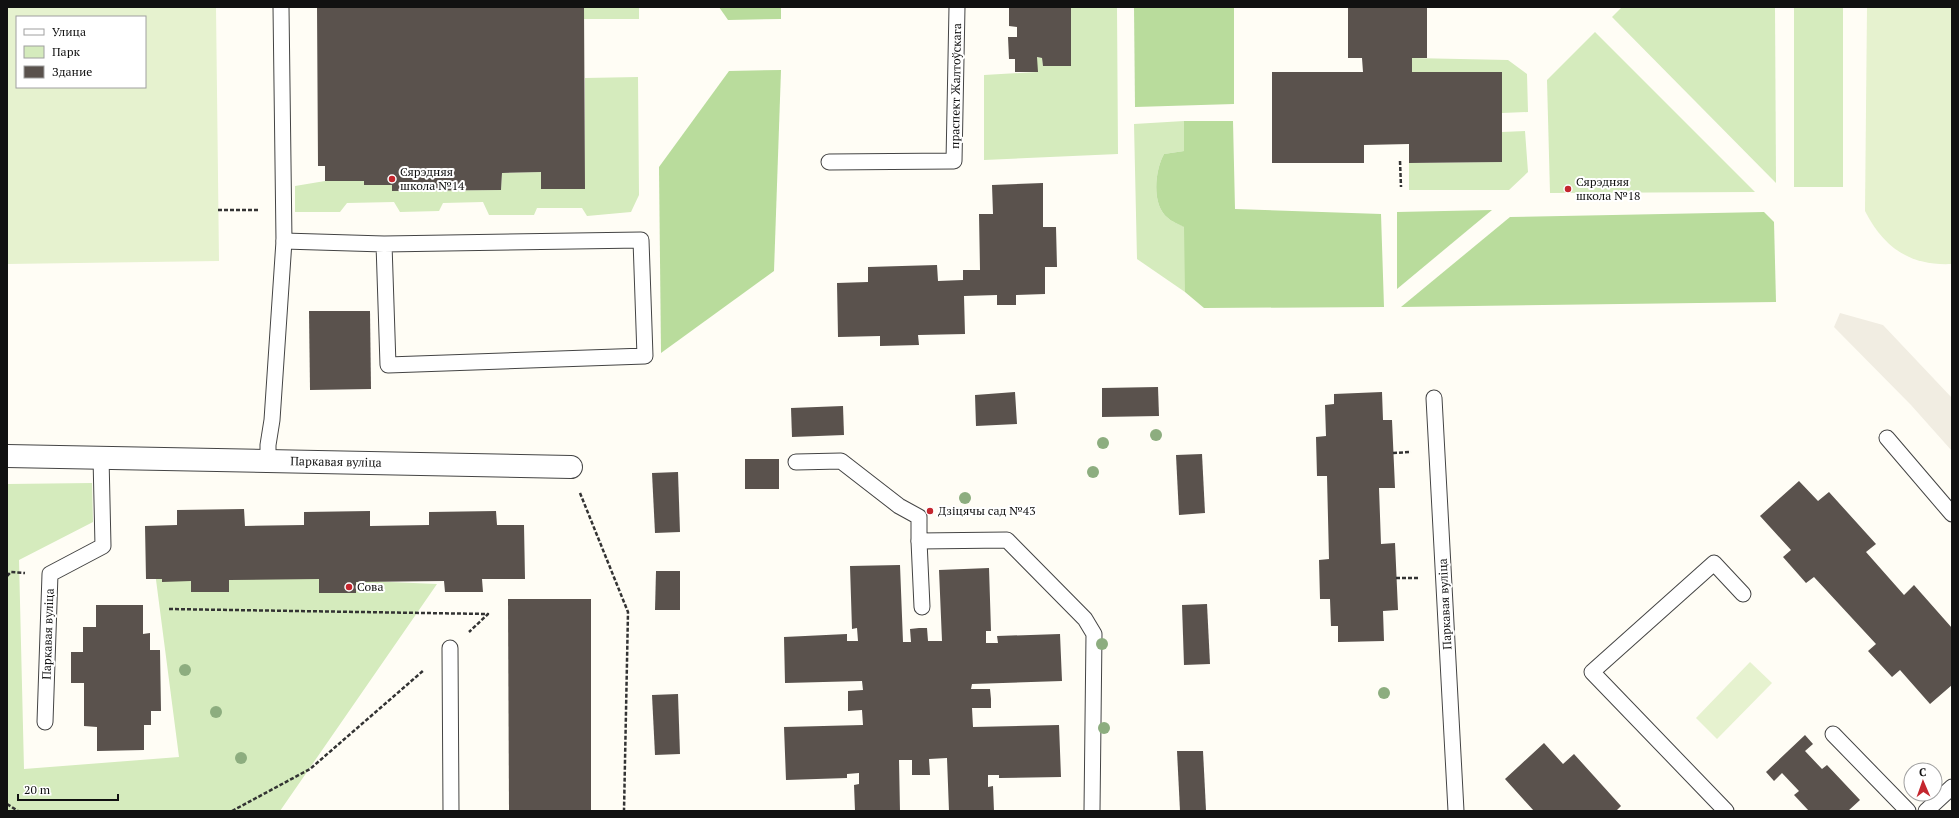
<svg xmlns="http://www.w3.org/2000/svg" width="1959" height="818" font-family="'PT Serif',serif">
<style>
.green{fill:#d5ebbd}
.forest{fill:#b9dc9c}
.pitch{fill:#e6f2cf;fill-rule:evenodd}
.plaza{fill:#f1ede2}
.building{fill:#5a524d}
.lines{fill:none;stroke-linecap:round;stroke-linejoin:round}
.service-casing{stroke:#444;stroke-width:17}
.minor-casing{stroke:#444;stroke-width:24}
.path{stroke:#333;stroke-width:2.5;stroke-dasharray:4 2;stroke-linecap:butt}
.service{stroke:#fff;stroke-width:15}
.minor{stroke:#fff;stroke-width:22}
.tree{fill:#8dad7f}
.poi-dot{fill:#c4262e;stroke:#fff;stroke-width:1.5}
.labels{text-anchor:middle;stroke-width:4;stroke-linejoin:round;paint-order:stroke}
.street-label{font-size:12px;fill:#111;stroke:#fff}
.poi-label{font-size:12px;fill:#111;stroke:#fff;text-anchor:start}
</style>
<rect width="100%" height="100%" fill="#fffdf5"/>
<!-- green -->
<g class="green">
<rect x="584" y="7" width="55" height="12"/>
<path d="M1071 7H1117L1118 154 984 160V75L1037 72V57L1042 58 1043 66H1071Z"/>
<path d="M1622 7H1775L1776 183 1612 17Z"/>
<rect x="1794" y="7" width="49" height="180"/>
<path d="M1595 32 1755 192 1550 193 1547 80Z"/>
<path d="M1412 58 1508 60 1527 74 1528 112 1502 113V72H1412Z"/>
<path d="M638 77 639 195 631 212 587 216 582 208H537L534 215H489L483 202 443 203 439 211 400 212 394 202 347 203 340 212H295V186L325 181H364V185H392V191L501 190 502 173 541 172V189H585V78Z"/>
<path d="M1184 121V151L1164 154C1155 170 1151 205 1168 218 1172 222 1179 224 1185 227V292L1137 259 1134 124Z"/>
<path d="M1525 131 1528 172 1509 190H1409V163L1502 162V132Z"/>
<path d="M92 483 93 522 19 560 24 769 179 757 155 572 437 584 280 811H7V484Z"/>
</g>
<!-- forest -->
<g class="forest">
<path d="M719 7H781V19L728 20Z"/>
<path d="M1134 7H1234V104L1135 107Z"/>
<path d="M781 70 774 271 661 353 659 167 729 71Z"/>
<path d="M1184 121H1233L1235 209 1381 214 1384 307 1204 308 1185 292 1184 227C1179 224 1172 222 1168 218 1151 205 1155 170 1164 154L1184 151Z"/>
<path d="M1492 210 1397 289V212Z"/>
<path d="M1764 212 1774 222 1776 302 1401 307 1510 217Z"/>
</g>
<!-- pitch -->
<g class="pitch">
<path d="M7 7H216L219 261 7 264ZM17 17H145V87H17Z"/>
<path d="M1867 7H1952V264C1910 266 1884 248 1865 211Z"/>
<path d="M1750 662 1772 683 1717 739 1696 718Z"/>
</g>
<!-- plaza -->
<path class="plaza" d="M1840 313 1883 325 1952 398V451L1911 405 1834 327Z"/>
<!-- building -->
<g class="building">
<path d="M317 7H584L585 189H541V172L502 173 501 190 392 191V185H364V181H325V166H318Z"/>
<path d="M1017 7H1071V66H1043L1042 58 1037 57 1038 72H1015V59H1009L1008 37H1017V27L1009 26V8Z"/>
<path d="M1348 7H1427V58H1412V72H1502V162L1409 163V144L1364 145V163H1272V72H1363L1362 58H1348Z"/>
<path d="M1043 183V227H1056L1057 267H1045V294L1016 295V305H997V295L964 296 965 334 918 335 919 345 880 346V336L838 337 837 283 868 282V267L902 266 937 265 938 281 963 280V270H980L979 214H993L992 185Z"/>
<path d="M309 311H370L371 389 310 390Z"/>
<path d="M1158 387 1159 416 1102 417V388Z"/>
<path d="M1015 392 1017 424 976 426 975 395Z"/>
<path d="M1382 392 1383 420H1392L1395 488H1379L1381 544 1395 543 1398 610 1383 611 1384 641 1338 642V626H1331L1330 599H1320L1319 560 1329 559 1327 476H1317L1316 437 1326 436 1325 405 1334 404V394Z"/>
<path d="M843 406 844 435 792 437 791 408Z"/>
<path d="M1202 454 1205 513 1179 515 1176 455Z"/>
<rect x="745" y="459" width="34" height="30"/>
<path d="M678 472 680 532 655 533 652 473Z"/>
<path d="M1799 481 1818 501 1829 492 1876 544 1866 552 1904 595 1914 585 1952 628V685L1930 704 1900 670 1892 677 1868 651 1876 644 1814 577 1806 583 1783 557 1791 550 1760 516Z"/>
<path d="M244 509 245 526 304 525V512L370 511V526L429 525V512L496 511 497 525H524L525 579H482L483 592H445L444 581 356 582V593H319V579L229 580V592H191V581L162 582V579H146L145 526 177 525V510Z"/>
<path d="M900 565 903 642H911L910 629 919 628H927L928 641H942L939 570 989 568 991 631H986V643H998L997 636 1060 634 1062 681 972 684 971 689H990L991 699V708H972L973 727 1059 725 1061 777 999 778V775H988V787L993 786 994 811H949L947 758 929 759 930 775H912V760H899L900 811H855L854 785 859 784V773L847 774V778L786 780 784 727 863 725 862 710 848 711V691L863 690 862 681 785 683 784 637 847 634V641H858L857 628 852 629 850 566Z"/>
<path d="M656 571H680V610H655Z"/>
<path d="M508 599H591V811H509Z"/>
<path d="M1207 604 1210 664 1184 665 1182 605Z"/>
<path d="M96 605H143V634L150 633V650H160L161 711H151V725H144V750L97 751V727L84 726V683H71V652H83V627H96Z"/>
<path d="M678 694 680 754 655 755 652 695Z"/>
<path d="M1805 735 1813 744 1805 751 1822 769 1827 765 1860 800 1848 811H1809L1794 795 1799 791 1782 773 1774 781 1766 772Z"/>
<path d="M1544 743 1563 764 1574 754 1621 806 1616 811H1534L1505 779Z"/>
<path d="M1177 751H1203L1206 810 1180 811Z"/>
</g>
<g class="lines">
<!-- service casing -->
<g class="service-casing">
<g id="service">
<path d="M829 162 954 161 957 7"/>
<path d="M284 241 384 244 641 240 645 356 388 365 384 244"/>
<path d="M1434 398 1456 811"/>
<path d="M1887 438 1952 514"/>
<path d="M268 461V445L272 420 284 241 281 7"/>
<path d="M796 462 841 461 899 506 919 517V541L1007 540 1085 619 1094 634 1092 811"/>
<path d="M919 541 922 607"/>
<path d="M450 648 451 811"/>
<path d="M45 722 50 574 103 546 101 457"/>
<path d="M1833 734 1908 811"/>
<path d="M1726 811 1592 672 1714 563 1743 594"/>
<path d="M1926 811 1952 787"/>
</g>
</g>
<!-- minor casing -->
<g class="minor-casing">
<path id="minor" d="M7 456 571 467"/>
</g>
<!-- path -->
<g class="path">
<path d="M1400 161 1401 187"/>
<path d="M218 210H258"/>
<path d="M1393 453 1411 452"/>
<path d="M580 493 628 612 624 811"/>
<path d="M7 576 11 572 25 573"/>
<path d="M1396 578H1418"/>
<path d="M169 609 488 614 469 632"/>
<path d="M7 804 18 811"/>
<path d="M232 811 310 769 424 670"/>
</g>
<!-- service -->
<use href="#service" class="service"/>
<!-- minor -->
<use href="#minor" class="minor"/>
</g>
<!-- trees -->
<g class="tree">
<circle cx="1156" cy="435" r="6"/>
<circle cx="1103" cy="443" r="6"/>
<circle cx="1093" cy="472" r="6"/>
<circle cx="965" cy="498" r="6"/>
<circle cx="1102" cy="644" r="6"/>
<circle cx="185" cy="670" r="6"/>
<circle cx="1384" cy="693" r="6"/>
<circle cx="216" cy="712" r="6"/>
<circle cx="1104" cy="728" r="6"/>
<circle cx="241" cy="758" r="6"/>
</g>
<!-- markers -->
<g class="poi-dot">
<circle cx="392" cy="179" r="4"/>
<circle cx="1568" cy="189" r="4"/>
<circle cx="930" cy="511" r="4"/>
<circle cx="349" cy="587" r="4"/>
</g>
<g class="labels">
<!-- street labels -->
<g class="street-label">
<text transform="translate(956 86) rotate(-89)" y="4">праспект Жалтоўскага</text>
<text transform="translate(336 462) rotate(1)" y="4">Паркавая вуліца</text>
<text transform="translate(1445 604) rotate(-93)" y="4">Паркавая вуліца</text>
<text transform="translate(48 634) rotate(-88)" y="4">Паркавая вуліца</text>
</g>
<!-- poi labels -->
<g class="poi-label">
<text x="400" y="176">Сярэдняя<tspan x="400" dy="14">школа №14</tspan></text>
<text x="1576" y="186">Сярэдняя<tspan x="1576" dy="14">школа №18</tspan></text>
<text x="938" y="515">Дзіцячы сад №43</text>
<text x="357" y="591">Сова</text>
</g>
</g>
<!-- border -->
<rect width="1959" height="818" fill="none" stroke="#111111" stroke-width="16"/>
<!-- legend -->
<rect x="16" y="16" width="130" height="72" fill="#ffffff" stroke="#a0a0a0"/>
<rect x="24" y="29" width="20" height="6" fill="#ffffff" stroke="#a0a0a0"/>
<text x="52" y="36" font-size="12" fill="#111111">Улица</text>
<rect x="24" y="46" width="20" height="12" fill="#d5ebbd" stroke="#a0a0a0"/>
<text x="52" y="56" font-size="12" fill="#111111">Парк</text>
<rect x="24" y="66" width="20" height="12" fill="#5a524d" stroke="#a0a0a0"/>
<text x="52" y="76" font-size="12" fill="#111111">Здание</text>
<!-- north arrow -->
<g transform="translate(1923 782) rotate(358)"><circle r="19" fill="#ffffff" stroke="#a0a0a0"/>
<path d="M0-3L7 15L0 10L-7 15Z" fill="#c4262e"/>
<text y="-6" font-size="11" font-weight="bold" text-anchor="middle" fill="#111111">С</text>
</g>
<!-- scale -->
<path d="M18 794v6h100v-6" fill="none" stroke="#111111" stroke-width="2"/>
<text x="24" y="794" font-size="12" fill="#111111" stroke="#ffffff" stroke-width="3" paint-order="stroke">20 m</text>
</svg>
